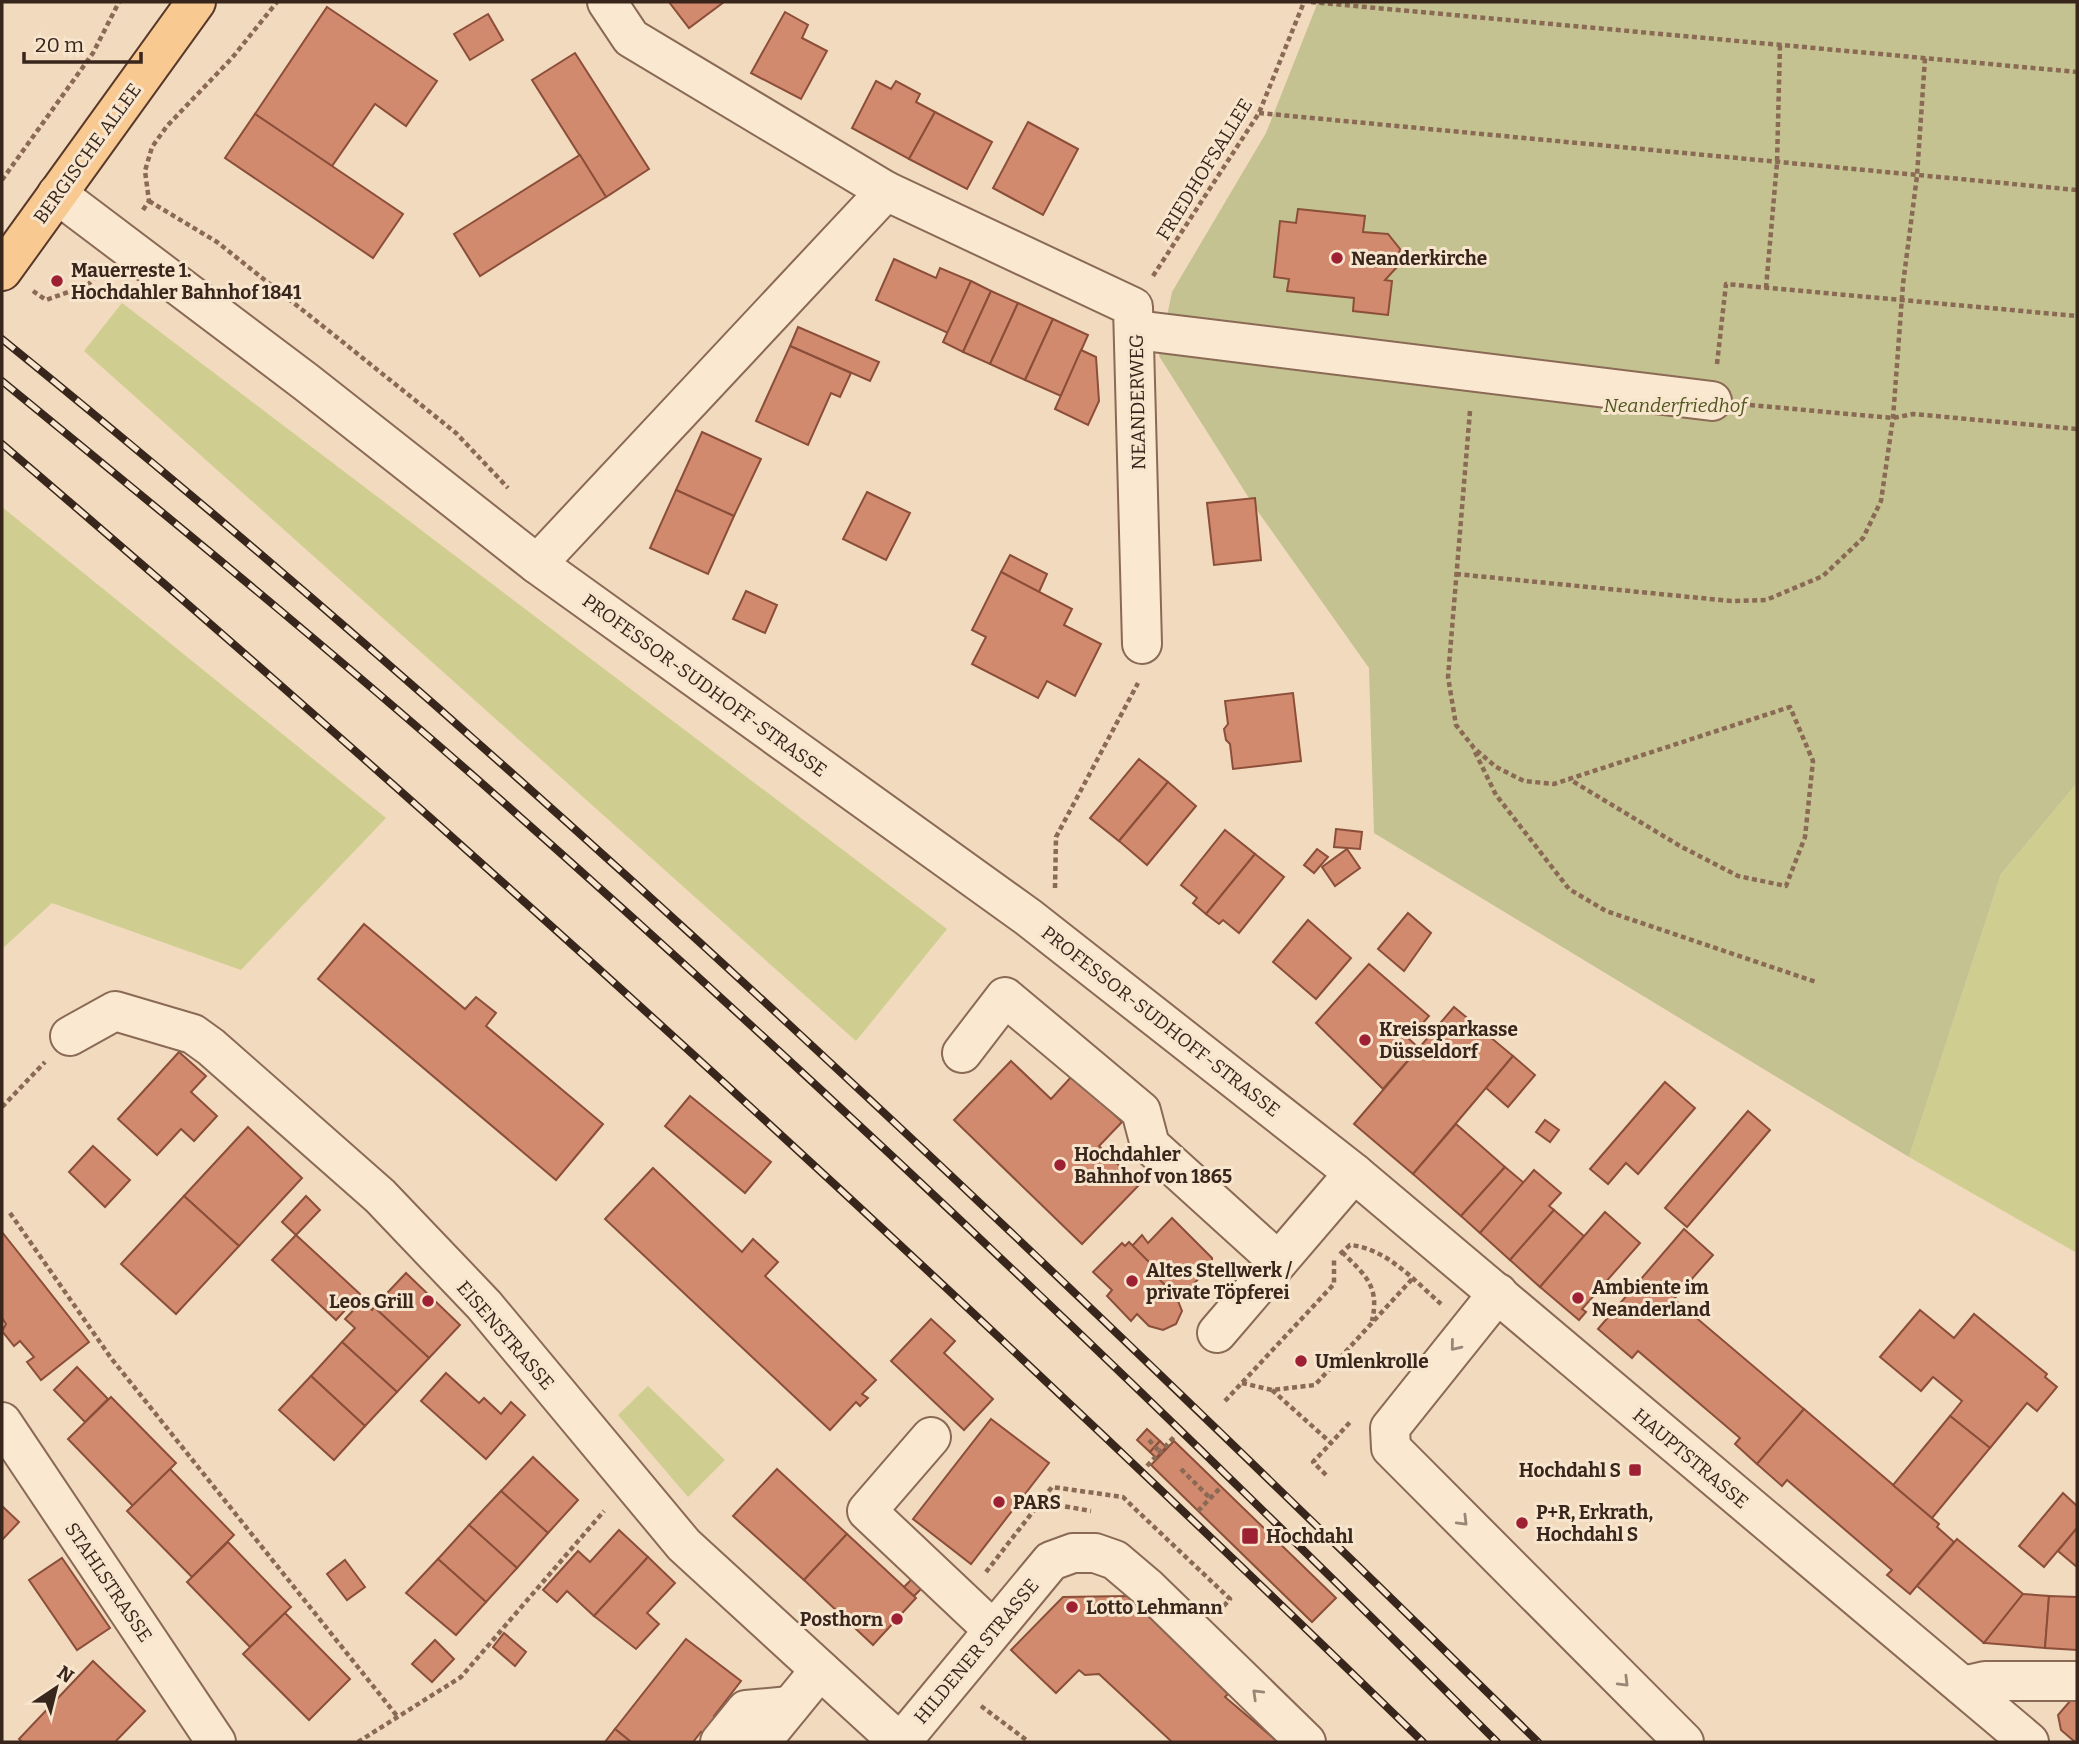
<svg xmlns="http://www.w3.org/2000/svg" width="2079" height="1744" font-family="Bitter,serif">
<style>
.green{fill:#cfce90}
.cemetery{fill:#c3c290}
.building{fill:#d28a6f;stroke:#8b4e39;stroke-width:2}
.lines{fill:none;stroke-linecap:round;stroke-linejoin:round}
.minor-casing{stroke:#8a6955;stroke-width:42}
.major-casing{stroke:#57382a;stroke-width:42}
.path{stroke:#8a6955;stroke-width:4.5;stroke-dasharray:5 3.5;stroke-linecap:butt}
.minor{stroke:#fbe8d0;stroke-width:38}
.major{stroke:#f8c990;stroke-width:38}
.rail-casing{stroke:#38251b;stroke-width:8}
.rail{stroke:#f8e5cd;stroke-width:5;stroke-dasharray:16;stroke-linecap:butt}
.oneway{stroke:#9a8676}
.poi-dot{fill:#9d2033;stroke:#f8e5cd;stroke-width:2.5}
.labels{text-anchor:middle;stroke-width:6;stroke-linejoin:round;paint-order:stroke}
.street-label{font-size:19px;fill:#38251b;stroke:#f8e5cd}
.poi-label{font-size:19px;font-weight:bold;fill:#38251b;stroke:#f8e5cd;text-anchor:start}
.park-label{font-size:19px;font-style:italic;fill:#505620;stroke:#f8e5cd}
</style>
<rect width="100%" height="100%" fill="#f1dabd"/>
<!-- green -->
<g class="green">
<path d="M122 303 947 929 856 1041 84 351Z"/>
<path d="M2 507 386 818 241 970 52 903 2 949Z"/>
<path d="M2077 783V1253L1909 1157 2001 874Z"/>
<path d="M648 1386 725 1460 688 1497 618 1415Z"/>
</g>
<!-- cemetery -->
<path class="cemetery" d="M1318 2H2077V783L2001 874 1909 1157 1374 833 1369 668 1254 506 1159 356 1172 292 1266 133Z"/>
<!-- building -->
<g class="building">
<path d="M669 2H724L689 28Z"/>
<path d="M327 7 437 81 406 126 375 104 332 166 255 114Z"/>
<path d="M785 12 808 25 802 38 827 51 801 99 751 73Z"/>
<path d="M488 14 503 40 470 60 454 34Z"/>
<path d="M575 53 649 169 606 197 532 80Z"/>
<path d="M876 81 891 89 896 81 920 94 916 102 935 112 909 159 852 128Z"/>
<path d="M935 112 992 142 967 189 909 159Z"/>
<path d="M255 114 403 214 373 258 225 158Z"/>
<path d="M1028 122 1078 149 1043 215 993 188Z"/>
<path d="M580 155 606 197 480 276 454 234Z"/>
<path d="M1298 209 1365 216 1363 232 1388 234 1400 249 1397 267 1385 280 1392 281 1388 315 1353 311 1354 298 1287 291 1289 279 1274 277 1280 221 1296 223Z"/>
<path d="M894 259 936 278 940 268 971 281 948 333 876 300Z"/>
<path d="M971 281 991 291 963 352 943 342Z"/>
<path d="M991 291 1018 303 990 364 963 352Z"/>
<path d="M1018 303 1053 319 1025 380 990 364Z"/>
<path d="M1053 319 1088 335 1061 396 1025 380Z"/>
<path d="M798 327 879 362 870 381 790 346Z"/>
<path d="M790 346 851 373 840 397 831 393 808 445 756 421Z"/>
<path d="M1081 350 1096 357 1099 401 1088 425 1055 409Z"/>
<path d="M702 432 761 459 734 516 676 490Z"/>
<path d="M676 490 734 516 708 574 650 548Z"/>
<path d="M867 492 910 513 886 560 843 539Z"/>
<path d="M1255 498 1261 560 1214 565 1207 503Z"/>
<path d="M1010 555 1047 574 1039 592 1001 572Z"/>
<path d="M1001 572 1072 609 1064 625 1101 644 1075 696 1047 681 1038 698 972 664 986 637 972 630Z"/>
<path d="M746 591 777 605 765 633 733 619Z"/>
<path d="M1293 693 1301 761 1233 769 1230 744 1226 740 1224 729 1228 724 1225 701Z"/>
<path d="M1139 759 1168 782 1119 841 1090 818Z"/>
<path d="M1168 782 1196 806 1147 865 1119 841Z"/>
<path d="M1336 829 1362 832 1360 849 1334 847Z"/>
<path d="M1225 830 1255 854 1206 914 1193 903 1197 898 1181 885Z"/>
<path d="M1317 849 1328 857 1314 873 1304 865Z"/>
<path d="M1347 849 1360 868 1335 886 1322 867Z"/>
<path d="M1255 854 1284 877 1239 933 1223 920 1219 924 1206 914Z"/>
<path d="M1408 913 1431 933 1404 971 1378 949Z"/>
<path d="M1308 920 1351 958 1316 999 1273 962Z"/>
<path d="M364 924 465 1009 476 997 496 1013 486 1026 603 1124 556 1180 318 979Z"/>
<path d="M1369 964 1429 1016 1409 1039 1419 1048 1383 1089 1316 1023Z"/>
<path d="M1454 1007 1513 1056 1413 1174 1354 1124Z"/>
<path d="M179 1052 206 1076 191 1092 217 1116 194 1141 181 1129 157 1155 118 1119Z"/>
<path d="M1513 1056 1535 1075 1508 1107 1486 1088Z"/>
<path d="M1011 1061 1051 1099 1073 1075 1122 1122 1099 1146 1139 1185 1082 1244 954 1120Z"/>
<path d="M1665 1082 1695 1108 1638 1174 1626 1163 1608 1184 1590 1169Z"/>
<path d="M690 1096 771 1162 745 1193 665 1126Z"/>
<path d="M1748 1111 1770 1130 1687 1227 1665 1208Z"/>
<path d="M1545 1120 1559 1130 1550 1142 1536 1132Z"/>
<path d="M1456 1124 1505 1167 1461 1216 1413 1174Z"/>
<path d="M248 1127 302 1178 239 1246 184 1196Z"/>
<path d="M93 1146 130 1180 105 1207 69 1172Z"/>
<path d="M1505 1167 1524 1183 1480 1233 1461 1216Z"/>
<path d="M653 1168 742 1252 753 1239 778 1262 765 1276 876 1380 862 1394 868 1398 860 1406 856 1402 830 1430 605 1219Z"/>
<path d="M1534 1170 1561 1193 1549 1206 1554 1210 1510 1260 1480 1233Z"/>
<path d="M184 1196 239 1246 176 1314 121 1264Z"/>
<path d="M306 1196 320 1210 296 1235 282 1222Z"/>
<path d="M1554 1210 1584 1236 1540 1287 1510 1260Z"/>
<path d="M1605 1212 1640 1243 1582 1309 1586 1312 1579 1320 1540 1287Z"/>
<path d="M1172 1218 1212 1258V1264L1178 1301 1149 1269 1152 1265 1132 1246 1142 1235 1148 1243Z"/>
<path d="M1684 1229 1713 1255 1674 1299 1804 1409 1757 1464 1735 1444 1740 1438 1638 1351 1632 1358 1598 1329Z"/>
<path d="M2 1232 89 1342 41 1380 27 1362 34 1357 20 1341 14 1346 2 1331 6 1324 2 1318Z"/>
<path d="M296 1235 360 1294 336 1320 272 1260Z"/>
<path d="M1129 1242 1152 1265 1149 1269 1176 1296 1182 1311 1176 1324 1163 1330 1149 1326 1137 1314 1131 1321 1107 1296 1112 1290 1093 1272 1122 1243 1125 1246Z"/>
<path d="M406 1273 460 1325 429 1358 374 1307Z"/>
<path d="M362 1301 372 1310 374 1307 429 1358 397 1392 342 1342 355 1328 345 1319Z"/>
<path d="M1920 1310 1954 1338 1974 1314 2047 1374 2045 1377 2057 1387 2037 1411 2027 1403 1990 1448 1950 1416 1962 1401 1933 1377 1921 1391 1880 1357Z"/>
<path d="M931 1319 955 1341 944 1353 993 1399 964 1430 891 1361Z"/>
<path d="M342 1342 397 1392 365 1426 311 1376Z"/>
<path d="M77 1367 108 1399 85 1422 54 1390Z"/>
<path d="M446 1373 479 1403 484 1398 501 1414 511 1402 525 1415 486 1459 421 1401Z"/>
<path d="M311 1376 365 1426 334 1460 279 1410Z"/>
<path d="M111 1397 176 1463 133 1506 68 1439Z"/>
<path d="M1804 1409 1939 1524 1937 1527 1954 1542 1910 1594 1887 1575 1892 1570 1787 1480 1782 1486 1757 1464Z"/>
<path d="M1950 1416 1990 1448 1932 1518 1893 1485Z"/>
<path d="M991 1419 1049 1463 971 1564 913 1519Z"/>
<path d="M1147 1429 1160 1441 1150 1452 1137 1440Z"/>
<path d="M1160 1441 1166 1447 1156 1458 1150 1452Z"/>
<path d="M1174 1441 1336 1598 1312 1622 1151 1465Z"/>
<path d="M533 1457 578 1500 548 1533 501 1491Z"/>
<path d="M170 1469 234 1535 192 1577 127 1511Z"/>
<path d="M777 1469 847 1534 804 1580 733 1516Z"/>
<path d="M501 1491 548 1533 517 1568 469 1525Z"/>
<path d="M2063 1493 2077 1506V1528L2044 1567 2019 1546Z"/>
<path d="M2 1506 19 1522 2 1540Z"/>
<path d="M469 1525 517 1568 486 1602 438 1559Z"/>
<path d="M2077 1528V1567L2058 1551Z"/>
<path d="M619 1530 648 1557 594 1616 567 1591 557 1602 543 1590 578 1551 590 1562Z"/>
<path d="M847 1534 916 1598 873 1645 804 1580Z"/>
<path d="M1957 1539 2023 1594 1984 1643 1917 1586Z"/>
<path d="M228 1542 291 1607 250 1647 187 1582Z"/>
<path d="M648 1557 675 1583 647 1613 659 1624 636 1649 594 1616Z"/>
<path d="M62 1558 110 1628 77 1650 29 1580Z"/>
<path d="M438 1559 486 1602 456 1635 406 1593Z"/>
<path d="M345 1560 365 1587 347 1600 327 1574Z"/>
<path d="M915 1576 925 1585 914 1596 904 1587Z"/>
<path d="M2023 1594 2049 1596 2045 1648 1984 1643Z"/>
<path d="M1128 1596 1228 1694 1225 1697 1278 1742H1172L1099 1674 1085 1675 1079 1670 1056 1693 1011 1650 1063 1597Z"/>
<path d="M2049 1596 2077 1597V1650L2045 1648Z"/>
<path d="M285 1613 350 1679 309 1720 243 1654Z"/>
<path d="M504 1633 526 1652 515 1666 493 1647Z"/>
<path d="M686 1639 741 1681 714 1716 723 1723 710 1739 701 1732 693 1742H631L615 1729Z"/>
<path d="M435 1640 454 1659 432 1682 412 1664Z"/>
<path d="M93 1661 145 1711 115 1742H22L19 1739Z"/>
<path d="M2077 1693V1742H2075L2061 1730 2058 1715Z"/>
<path d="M615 1729 631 1742H605Z"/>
</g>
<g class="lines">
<!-- minor casing -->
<g class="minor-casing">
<g id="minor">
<path d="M607 2 631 38 886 191"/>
<path d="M57 194 306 382 537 564 1028 917 1354 1173 2029 1742"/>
<path d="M1136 330 1712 401"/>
<path d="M537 564 886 191 1133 307 1142 644"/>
<path d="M70 1036 115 1011 193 1034 211 1047 380 1196 484 1305 684 1545 899 1742"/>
<path d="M962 1053 1005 997 1141 1111 1150 1145 1278 1261"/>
<path d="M1498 1293 1390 1428 1391 1448 1684 1742"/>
<path d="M1217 1333 1354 1173"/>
<path d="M2 1422 216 1742"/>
<path d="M931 1437 867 1511 992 1629"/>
<path d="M1963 1686 1985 1681H2077"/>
<path d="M720 1742 746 1710 790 1706"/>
<path d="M761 1742 820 1670"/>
<path d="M901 1742 1051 1561 1073 1553H1095L1115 1560 1148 1588 1306 1742"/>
</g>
</g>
<!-- major casing -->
<g class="major-casing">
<path id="major" d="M2 271 196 2"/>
</g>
<!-- path -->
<g class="path">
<path d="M1311 2 2077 72"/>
<path d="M1259 113 2077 190"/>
<path d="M2 180 93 53 119 2"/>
<path d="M149 201 217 242 339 339 456 433 508 488"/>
<path d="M143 210 149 201 145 171 152 147 167 126 232 58 277 2"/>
<path d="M1153 276 1259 113 1304 2"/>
<path d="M1766 288 1777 163 1780 44"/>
<path d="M33 291 46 300 88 285 97 274"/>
<path d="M1717 364 1726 284 2077 316"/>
<path d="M1750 405 1893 418 1913 414 2077 429"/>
<path d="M1470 411 1448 677 1456 725 1474 748 1496 767 1524 781 1554 784 1569 779 1790 707 1813 761 1805 837 1786 886 1738 876 1680 846 1569 779"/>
<path d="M1456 574 1731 601 1766 600 1823 576 1863 538 1881 501 1893 418 1903 284 1917 176 1925 58"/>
<path d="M1475 752 1496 795 1569 889 1606 911 1816 982"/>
<path d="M1055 888 1056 837 1138 683"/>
<path d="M2 1107 45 1062"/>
<path d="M10 1213 111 1358 397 1716"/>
<path d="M1342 1252C1365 1275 1380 1286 1372 1321"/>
<path d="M1340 1254 1350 1245C1386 1248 1415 1281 1441 1304"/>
<path d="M1242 1383 1272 1390 1315 1385 1414 1277"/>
<path d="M1272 1390 1331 1443 1351 1421"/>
<path d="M1225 1401 1334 1284V1259"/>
<path d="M1149 1440 1160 1452"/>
<path d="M1147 1466 1174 1437"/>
<path d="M1181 1469 1210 1498"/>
<path d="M1326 1475 1313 1462 1331 1443"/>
<path d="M1040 1502 1091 1511"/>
<path d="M1198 1511 1221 1487"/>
<path d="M986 1572 1052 1487 1123 1497 1130 1504 1230 1599 1223 1607"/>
<path d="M981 1706 1029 1742"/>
<path d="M358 1742 461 1677 604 1511"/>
</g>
<!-- minor -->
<use href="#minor" class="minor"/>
<!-- major -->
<use href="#major" class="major"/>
<!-- rail casing -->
<g class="rail-casing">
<g id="rail">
<path d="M2 339C541 776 1043 1256 1538 1742"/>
<path d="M2 381C162 512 322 643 477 779 828 1088 1167 1412 1497 1742"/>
<path d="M2 444C490 861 963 1295 1423 1742"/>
</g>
</g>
<!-- rail -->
<use href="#rail" class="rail"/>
</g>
<!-- one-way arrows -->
<defs><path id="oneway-chevron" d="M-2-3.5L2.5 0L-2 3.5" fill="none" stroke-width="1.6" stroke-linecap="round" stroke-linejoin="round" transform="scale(1.75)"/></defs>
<g class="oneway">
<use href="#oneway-chevron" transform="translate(1455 1346) rotate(129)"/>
<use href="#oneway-chevron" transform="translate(1463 1521) rotate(45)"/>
<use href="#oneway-chevron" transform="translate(1624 1682) rotate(45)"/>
<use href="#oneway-chevron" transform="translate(1257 1694) rotate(-136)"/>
</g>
<!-- markers -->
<g class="poi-dot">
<circle cx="1337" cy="258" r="7"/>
<circle cx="57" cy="281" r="7"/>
<circle cx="1365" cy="1040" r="7"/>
<circle cx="1060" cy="1165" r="7"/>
<circle cx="1132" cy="1281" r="7"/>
<circle cx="1578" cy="1298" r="7"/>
<circle cx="428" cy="1301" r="7"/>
<circle cx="1301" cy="1361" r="7"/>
<rect x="1628" y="1463" width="14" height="14" rx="3.5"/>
<circle cx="999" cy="1502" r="7"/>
<circle cx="1522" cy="1523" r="7"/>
<rect x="1241" y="1527" width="18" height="18" rx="3.5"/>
<circle cx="1072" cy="1607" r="7"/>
<circle cx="897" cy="1619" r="7"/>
</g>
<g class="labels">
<!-- street labels -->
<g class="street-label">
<text transform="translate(87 153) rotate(-54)" y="7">BERGISCHE ALLEE</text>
<text transform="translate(1204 169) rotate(-58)" y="7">FRIEDHOFSALLEE</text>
<text transform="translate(1137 402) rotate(-91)" y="7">NEANDERWEG</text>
<text transform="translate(705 685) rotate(36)" y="7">PROFESSOR-SUDHOFF-STRASSE</text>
<text transform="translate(1161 1021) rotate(38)" y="7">PROFESSOR-SUDHOFF-STRASSE</text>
<text transform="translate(506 1335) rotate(49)" y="7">EISENSTRASSE</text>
<text transform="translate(1691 1458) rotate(40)" y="7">HAUPTSTRASSE</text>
<text transform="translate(109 1582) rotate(56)" y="7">STAHLSTRASSE</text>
<text transform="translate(976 1651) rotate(-50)" y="7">HILDENER STRASSE</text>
</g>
<!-- poi labels -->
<g class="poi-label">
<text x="1351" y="265">Neanderkirche</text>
<text x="71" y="277">Mauerreste 1.<tspan x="71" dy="22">Hochdahler Bahnhof 1841</tspan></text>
<text x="1379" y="1036">Kreissparkasse<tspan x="1379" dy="22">Düsseldorf</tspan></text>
<text x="1074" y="1161">Hochdahler<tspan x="1074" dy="22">Bahnhof von 1865</tspan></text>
<text x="1146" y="1277">Altes Stellwerk /<tspan x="1146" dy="22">private Töpferei</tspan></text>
<text x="1592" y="1294">Ambiente im<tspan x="1592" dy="22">Neanderland</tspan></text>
<text x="414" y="1308" text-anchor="end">Leos Grill</text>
<text x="1315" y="1368">Umlenkrolle</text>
<text x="1621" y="1477" text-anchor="end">Hochdahl S</text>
<text x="1013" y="1509">PARS</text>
<text x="1536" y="1519">P+R, Erkrath,<tspan x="1536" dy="22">Hochdahl S</tspan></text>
<text x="1266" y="1543">Hochdahl</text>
<text x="1086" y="1614">Lotto Lehmann</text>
<text x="883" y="1626" text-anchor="end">Posthorn</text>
</g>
<!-- park labels -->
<g class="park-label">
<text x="1675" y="412">Neanderfriedhof</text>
</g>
</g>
<!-- border -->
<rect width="2079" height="1744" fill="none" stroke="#38251b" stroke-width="7"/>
<!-- north arrow -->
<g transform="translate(56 1688) rotate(35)" stroke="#f8e5cd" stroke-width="5" paint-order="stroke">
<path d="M0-5L12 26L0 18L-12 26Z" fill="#38251b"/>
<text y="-10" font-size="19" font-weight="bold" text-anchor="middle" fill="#38251b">N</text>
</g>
<!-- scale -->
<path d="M24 52v10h117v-10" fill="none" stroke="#38251b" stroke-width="3.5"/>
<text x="35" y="52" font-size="21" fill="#38251b" stroke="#f8e5cd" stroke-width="5" paint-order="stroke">20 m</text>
</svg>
